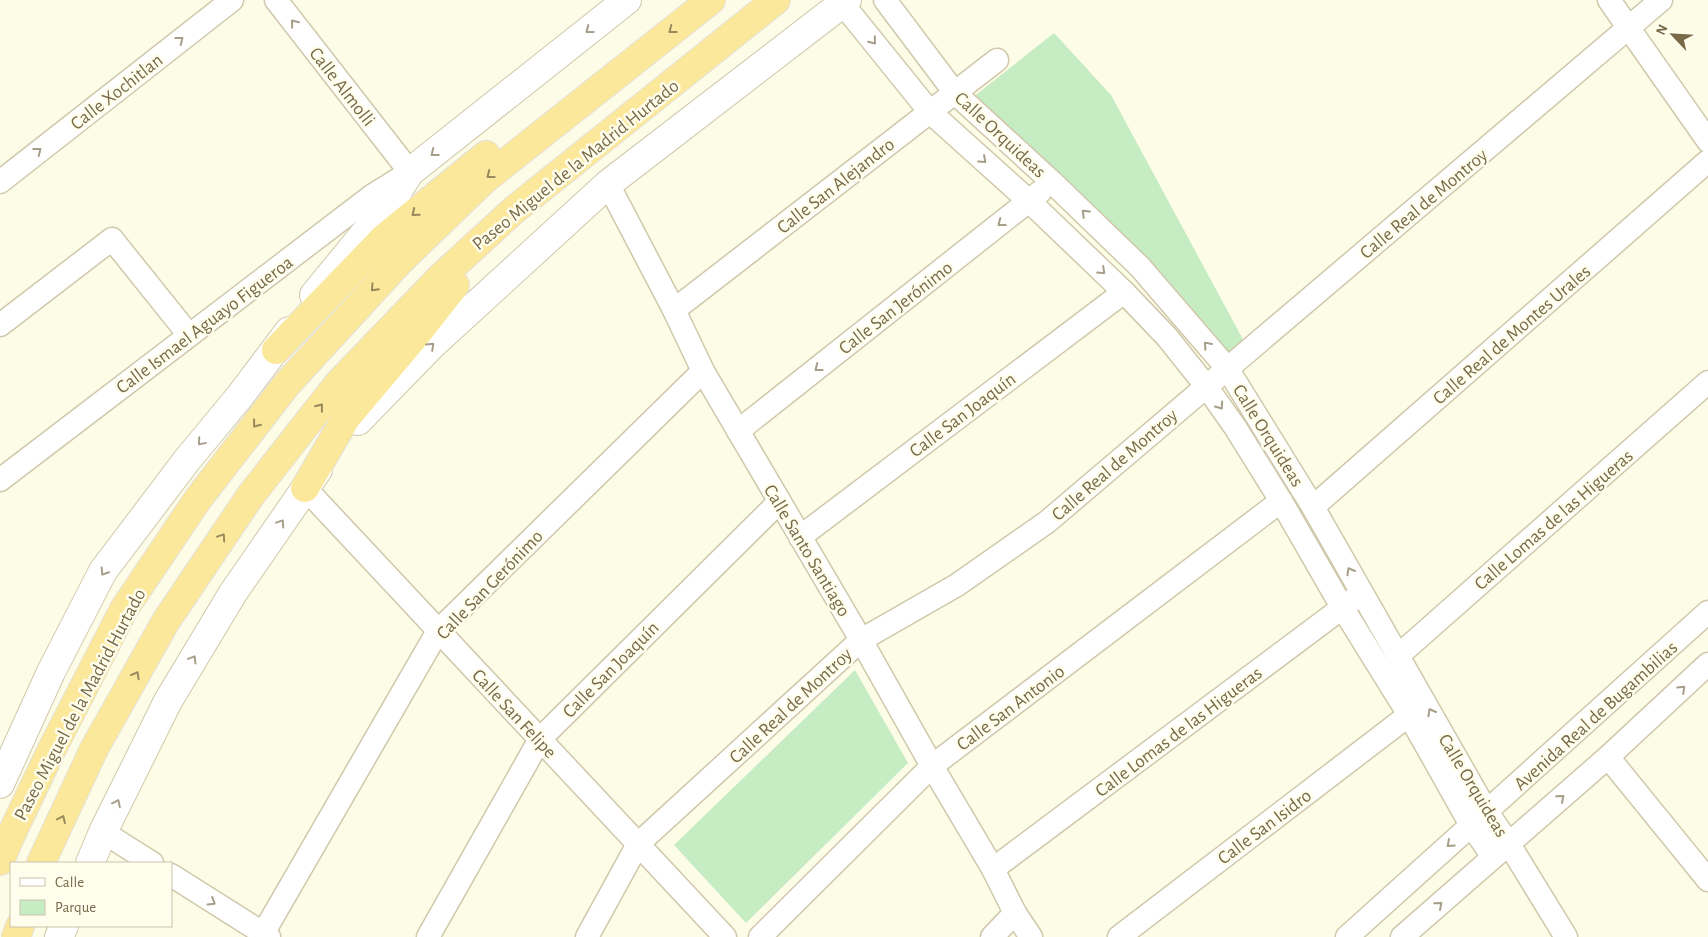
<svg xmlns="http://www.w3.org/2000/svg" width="1708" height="937" font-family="'Alegreya Sans',sans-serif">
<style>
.green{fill:#c6ecc3}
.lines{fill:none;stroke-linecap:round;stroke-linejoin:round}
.minor-casing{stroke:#d0c8ab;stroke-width:25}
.tertiary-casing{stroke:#d0c8ab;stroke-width:30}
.trunk-casing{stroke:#e4e1db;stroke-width:30}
.minor{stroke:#fff;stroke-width:22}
.tertiary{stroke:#fff;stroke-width:28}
.trunk{stroke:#fce89b;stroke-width:28}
.oneway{stroke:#a79e89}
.oneway2{stroke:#998a5e}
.labels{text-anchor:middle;stroke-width:5;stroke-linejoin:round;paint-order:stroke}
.street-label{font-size:19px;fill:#786a49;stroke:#fffeed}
</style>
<rect width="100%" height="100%" fill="#fdfce6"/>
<!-- green -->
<g class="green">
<path d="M1054 33 1111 95 1246 345 1232 356 1149 262 972 98Z"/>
<path d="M855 670 908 763 746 923 674 845Z"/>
</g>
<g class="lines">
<!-- minor casing -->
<g class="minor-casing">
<g id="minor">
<path d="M885 0 955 93 1052 182 1140 267 1227 368 1313 507 1487 812 1509 844 1566 937"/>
<path d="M1609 0 1708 141"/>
<path d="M842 3 930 112 1029 201 1124 292 1167 337 1206 386 1235 427 1281 501 1342 607 1409 715 1471 825 1493 857"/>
<path d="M0 182 232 0"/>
<path d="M608 184 674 310 703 371 861 640 932 766 993 869 1015 913 1031 937"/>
<path d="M674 310 997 60"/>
<path d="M0 325 112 239 189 335"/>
<path d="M738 431 1040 192"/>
<path d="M0 480 373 195 410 172 276 0"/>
<path d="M305 488 725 937"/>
<path d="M1313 507 1708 161"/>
<path d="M800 537 1124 292"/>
<path d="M1399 655 1708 382"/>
<path d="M1608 757 1708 880"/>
<path d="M103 832 152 863"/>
<path d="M993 869 1354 599"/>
<path d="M171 875 269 937"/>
<path d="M261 937 438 631 703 371"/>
<path d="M428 937 540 739 779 502"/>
<path d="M587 937 638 844 861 640 957 585 1047 522 1661 0"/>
<path d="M760 937 932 766 1281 501"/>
<path d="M992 937 1015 913"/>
<path d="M1119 937 1409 715"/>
<path d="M1347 937 1708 612"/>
<path d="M1402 937 1608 757 1708 664"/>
</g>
</g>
<!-- tertiary casing -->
<g class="tertiary-casing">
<g id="tertiary">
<path d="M314 295 392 200 410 172 627 0"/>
<path d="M358 421 431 346 608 184 847 0"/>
<path d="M0 784 51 672 103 571 187 460 240 396 289 331"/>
<path d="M90 863 103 832 168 701 233 593 318 470"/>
<path d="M59 937 64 926"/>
</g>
</g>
<!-- trunk casing -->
<g class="trunk-casing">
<g id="trunk">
<path d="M276 350 385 237 486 155"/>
<path d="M305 488 346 418 415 336 455 285"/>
<path d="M0 861 11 835 52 749 124 609 198 499 287 384 399 262 484 180 711 0"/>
<path d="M41 863 94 749 166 621 251 495 338 384 441 277 514 210 776 0"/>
<path d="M16 937 20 926"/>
</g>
</g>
<!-- minor -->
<use href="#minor" class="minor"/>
<!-- tertiary -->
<use href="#tertiary" class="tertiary"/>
<!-- trunk -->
<use href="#trunk" class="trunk"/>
</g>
<!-- one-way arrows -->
<defs><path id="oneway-chevron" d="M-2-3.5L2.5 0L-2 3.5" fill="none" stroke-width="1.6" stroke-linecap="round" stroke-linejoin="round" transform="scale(1.25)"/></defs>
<g class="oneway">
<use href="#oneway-chevron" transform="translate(294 23) rotate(-128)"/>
<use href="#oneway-chevron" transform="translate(589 30) rotate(142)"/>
<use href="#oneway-chevron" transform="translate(180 40) rotate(-38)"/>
<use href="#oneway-chevron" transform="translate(873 41) rotate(51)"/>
<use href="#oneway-chevron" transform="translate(38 151) rotate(-38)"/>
<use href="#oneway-chevron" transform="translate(434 153) rotate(142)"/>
<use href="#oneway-chevron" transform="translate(983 160) rotate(42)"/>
<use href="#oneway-chevron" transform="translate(1085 213) rotate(-136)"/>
<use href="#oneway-chevron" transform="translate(1001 223) rotate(142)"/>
<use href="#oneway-chevron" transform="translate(1102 271) rotate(43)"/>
<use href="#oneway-chevron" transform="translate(1207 345) rotate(-131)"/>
<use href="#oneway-chevron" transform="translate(431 346) rotate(-44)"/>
<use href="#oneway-chevron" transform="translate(818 368) rotate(142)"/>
<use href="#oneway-chevron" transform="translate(1220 406) rotate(55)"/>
<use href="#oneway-chevron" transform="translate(201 442) rotate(130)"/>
<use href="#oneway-chevron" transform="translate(281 523) rotate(-56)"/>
<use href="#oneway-chevron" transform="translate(1350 571) rotate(-120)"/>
<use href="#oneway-chevron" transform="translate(104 572) rotate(122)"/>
<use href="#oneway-chevron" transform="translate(193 659) rotate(-59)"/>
<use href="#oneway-chevron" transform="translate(1682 689) rotate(-43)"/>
<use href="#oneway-chevron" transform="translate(1431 712) rotate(-120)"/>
<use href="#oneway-chevron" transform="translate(1561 798) rotate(-41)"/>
<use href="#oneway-chevron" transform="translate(117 803) rotate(-64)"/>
<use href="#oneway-chevron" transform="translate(1450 844) rotate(138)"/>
<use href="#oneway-chevron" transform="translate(212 902) rotate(32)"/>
<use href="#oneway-chevron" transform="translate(1439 905) rotate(-41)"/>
</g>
<g class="oneway2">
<use href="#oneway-chevron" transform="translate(672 30) rotate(142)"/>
<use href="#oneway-chevron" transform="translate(490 175) rotate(142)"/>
<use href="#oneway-chevron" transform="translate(415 213) rotate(141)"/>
<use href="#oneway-chevron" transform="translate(374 288) rotate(133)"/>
<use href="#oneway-chevron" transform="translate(320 407) rotate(-52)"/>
<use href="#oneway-chevron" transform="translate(256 424) rotate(128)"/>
<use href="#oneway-chevron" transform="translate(222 537) rotate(-56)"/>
<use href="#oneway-chevron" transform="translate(136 675) rotate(-61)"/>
<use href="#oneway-chevron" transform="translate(62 819) rotate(-65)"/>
</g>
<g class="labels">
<!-- street labels -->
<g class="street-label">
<text transform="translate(343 86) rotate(52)" y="7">Calle Almolli</text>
<text transform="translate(116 91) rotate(-38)" y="7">Calle Xochitlan</text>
<text transform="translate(1001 134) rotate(43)" y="7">Calle Orquideas</text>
<text transform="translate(575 164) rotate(-39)" y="7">Paseo Miguel de la Madrid Hurtado</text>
<text transform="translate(835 185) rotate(-38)" y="7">Calle San Alejandro</text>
<text transform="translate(1423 203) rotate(-40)" y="7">Calle Real de Montroy</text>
<text transform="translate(895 307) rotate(-38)" y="7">Calle San Jerónimo</text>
<text transform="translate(204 324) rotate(-37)" y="7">Calle Ismael Aguayo Figueroa</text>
<text transform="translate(1511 334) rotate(-41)" y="7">Calle Real de Montes Urales</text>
<text transform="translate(962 414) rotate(-37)" y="7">Calle San Joaquín</text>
<text transform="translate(1269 435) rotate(58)" y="7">Calle Orquideas</text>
<text transform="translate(1114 464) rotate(-41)" y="7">Calle Real de Montroy</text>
<text transform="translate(1553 519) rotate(-41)" y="7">Calle Lomas de las Higueras</text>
<text transform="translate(808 550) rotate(59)" y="7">Calle Santo Santiago</text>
<text transform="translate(489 584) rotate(-46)" y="7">Calle San Gerónimo</text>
<text transform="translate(610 669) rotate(-45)" y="7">Calle San Joaquín</text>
<text transform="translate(79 704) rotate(-62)" y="7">Paseo Miguel de la Madrid Hurtado</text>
<text transform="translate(790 705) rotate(-43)" y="7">Calle Real de Montroy</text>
<text transform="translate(1010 707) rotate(-37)" y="7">Calle San Antonio</text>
<text transform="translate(515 713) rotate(47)" y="7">Calle San Felipe</text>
<text transform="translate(1595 715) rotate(-42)" y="7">Avenida Real de Bugambilias</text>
<text transform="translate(1178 731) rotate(-37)" y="7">Calle Lomas de las Higueras</text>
<text transform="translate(1474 785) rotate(59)" y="7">Calle Orquideas</text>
<text transform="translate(1264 826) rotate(-37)" y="7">Calle San Isidro</text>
</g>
</g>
<!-- legend -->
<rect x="10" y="862" width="162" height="65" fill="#fffeed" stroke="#c9c3ab"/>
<rect x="20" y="878" width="25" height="8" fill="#ffffff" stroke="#c9c3ab"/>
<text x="55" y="887" font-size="15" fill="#786a49">Calle</text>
<rect x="20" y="900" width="25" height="15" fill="#c6ecc3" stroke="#c9c3ab"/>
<text x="55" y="912" font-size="15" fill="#786a49">Parque</text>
<!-- north arrow -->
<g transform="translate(1673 35) rotate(295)" stroke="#fffeed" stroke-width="4" paint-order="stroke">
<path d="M0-4L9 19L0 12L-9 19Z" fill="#786a49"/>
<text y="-8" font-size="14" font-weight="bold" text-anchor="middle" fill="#786a49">N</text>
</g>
</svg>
